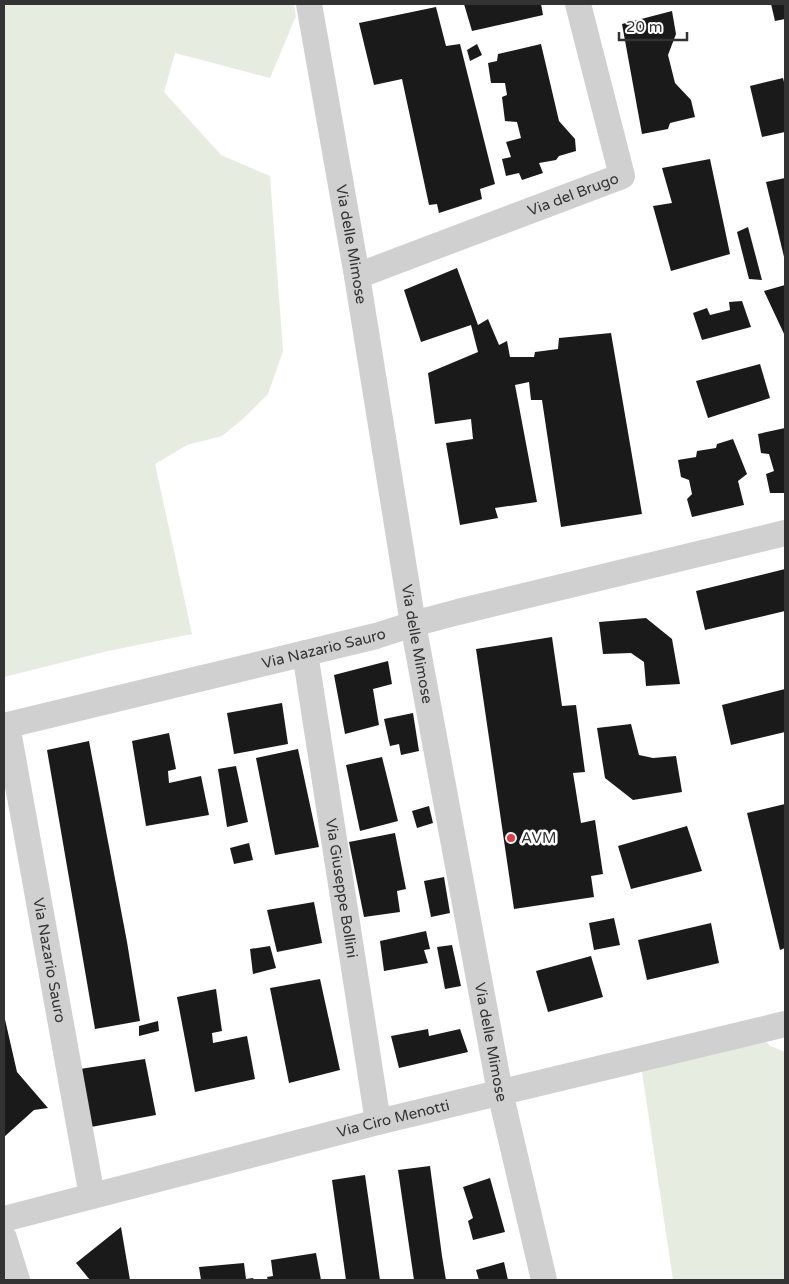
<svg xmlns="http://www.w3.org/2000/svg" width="789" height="1284" font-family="'Varela Round',sans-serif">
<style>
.green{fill:#e6ecdf}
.building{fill:#1a1a1a}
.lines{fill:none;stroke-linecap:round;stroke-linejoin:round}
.minor{stroke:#d0d0d0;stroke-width:26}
.poi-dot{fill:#e63946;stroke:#fff;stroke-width:2}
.labels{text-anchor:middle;stroke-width:5;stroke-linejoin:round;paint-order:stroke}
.street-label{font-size:15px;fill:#333;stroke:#fff}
.poi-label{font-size:15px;fill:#333;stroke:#fff;text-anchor:start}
</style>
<rect width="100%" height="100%" fill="#fff"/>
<!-- green -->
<g class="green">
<path d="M4 4H294L296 16 270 78 175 53 164 92 221 155 270 176 283 351 268 394 244 418 222 436 187 445 155 464 192 634 108 651 4 677Z"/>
<path d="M760 1034 770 1046 785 1052V1280H673L641 1065Z"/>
</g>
<!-- building -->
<g class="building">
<path d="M464 4H541L543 15 472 31Z"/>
<path d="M771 4H785V19L775 21Z"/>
<path d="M436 7 446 46 460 44 495 184 480 189 482 199 439 213 437 204 429 205 402 79 374 85 359 23Z"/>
<path d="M672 11 676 34 668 55 675 83 691 100 695 117 670 123 668 129 642 134 622 24Z"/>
<path d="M477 44 482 55 470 61 467 50Z"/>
<path d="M541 44 559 121 575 139 576 151 559 156 556 160 539 163 543 173 522 180 519 173 506 176 502 159 511 157 506 142 521 138 517 122 505 121 502 97 507 95 505 83H491L488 63 497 61 498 54Z"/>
<path d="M783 78 785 86V132L762 137 750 86Z"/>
<path d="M710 159 730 254 671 271 653 206 672 203 662 168Z"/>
<path d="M785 178V261L766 182Z"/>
<path d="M748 227 762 280 749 279 737 232Z"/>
<path d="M457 268 478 325 488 319 499 345 507 341 510 357H534L535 352 558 349 559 338 611 333 642 514 561 527 542 400H531L529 382 515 385 537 502 495 508 498 518 460 525 446 443 473 439 471 419 435 424 428 373 478 352 471 325 421 342 404 290Z"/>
<path d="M785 285V336L764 291Z"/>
<path d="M742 301 751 327 702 340 693 313 707 308 710 315 730 310 729 302Z"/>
<path d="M760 364 770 398 708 418 696 381Z"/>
<path d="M785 428V493H770L766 474 774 471 769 454 761 453 758 434Z"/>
<path d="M733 439 747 474 738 481 744 505 692 517 687 499 692 494 689 480 681 477 678 460 696 457 697 451 716 448 717 444Z"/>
<path d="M785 569V611L705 630 696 591Z"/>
<path d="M646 618 672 639 680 684 646 686 644 662 631 653 603 654 599 622Z"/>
<path d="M552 637 562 706 576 705 585 772 573 773 581 823 595 820 603 874 591 876 594 897 514 909 476 649Z"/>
<path d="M388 661 392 684 373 689 379 725 345 734 334 675Z"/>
<path d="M785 689V732L731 745 722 705Z"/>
<path d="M282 703 288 744 234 754 227 713Z"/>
<path d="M413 713 419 751 401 755 399 744 390 746 384 719Z"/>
<path d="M631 724 639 755 653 758 676 756 682 792 633 800 605 778 597 728Z"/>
<path d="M169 733 176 769 168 771 169 783 201 776 209 815 146 826 132 741Z"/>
<path d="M89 741 127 942 140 1021 95 1029 47 750Z"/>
<path d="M298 749 319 847 275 855 256 758Z"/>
<path d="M382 757 398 821 360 831 346 765Z"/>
<path d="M236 766 248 822 227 827 218 769Z"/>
<path d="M785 804V948L780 950 747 813Z"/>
<path d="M429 806 433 823 417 828 412 811Z"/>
<path d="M687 826 702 871 631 889 618 846Z"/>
<path d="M395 833 406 889 397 891 400 912 364 917 349 842Z"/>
<path d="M249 843 253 860 234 864 230 848Z"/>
<path d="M444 877 450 913 431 917 424 881Z"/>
<path d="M314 902 322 943 277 952 267 910Z"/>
<path d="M614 918 620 945 594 950 589 923Z"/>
<path d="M711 923 719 963 647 980 638 940Z"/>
<path d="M426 931 430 949 424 950 428 963 384 971 380 941Z"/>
<path d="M452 945 461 986 445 989 437 947Z"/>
<path d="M270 946 276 968 253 974 250 949Z"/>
<path d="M591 956 603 997 548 1012 536 971Z"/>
<path d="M320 979 340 1070 289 1083 270 988Z"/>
<path d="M216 989 222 1031 212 1033 213 1043 247 1036 255 1079 195 1092 177 997Z"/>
<path d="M4 1015 17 1072 48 1108 34 1110 4 1137Z"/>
<path d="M158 1021 159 1031 139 1036V1026Z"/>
<path d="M428 1029 429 1036 460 1029 468 1052 399 1068 391 1036Z"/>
<path d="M145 1059 156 1115 91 1127 80 1069Z"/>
<path d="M430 1166 442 1256 446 1280H414L398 1170Z"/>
<path d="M365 1175 380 1280H346L332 1180Z"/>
<path d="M490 1178 505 1232 473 1240 468 1221 473 1218 463 1187Z"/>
<path d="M121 1227 130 1280H90L76 1263Z"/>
<path d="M316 1253 321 1280H268L267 1277 273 1276 271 1260Z"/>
<path d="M504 1262 508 1280H479L476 1270Z"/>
<path d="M244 1263 246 1279 253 1278 254 1280H201L199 1267Z"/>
</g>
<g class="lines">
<!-- minor -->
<g class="minor">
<path id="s1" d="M309 4 357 276 413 624 500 1092 544 1280"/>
<path id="s2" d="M357 276 622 176 578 4"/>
<path id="s3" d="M305 653 378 1122"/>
<path id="s4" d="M7 725 92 1196"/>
<path id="s5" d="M4 726 376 636 413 624 458 612 785 533"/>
<path id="s6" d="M4 1219 378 1122 785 1024"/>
<path d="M4 1238 17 1280"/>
</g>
</g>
<!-- markers -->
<circle class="poi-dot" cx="511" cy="838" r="5"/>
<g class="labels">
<!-- street labels -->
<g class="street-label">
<text dy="5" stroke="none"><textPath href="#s2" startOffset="231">Via del Brugo</textPath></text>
<text dy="5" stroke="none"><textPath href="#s1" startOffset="244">Via delle Mimose</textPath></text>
<text dy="5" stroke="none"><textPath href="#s1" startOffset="649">Via delle Mimose</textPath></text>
<text dy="5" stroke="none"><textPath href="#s5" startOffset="329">Via Nazario Sauro</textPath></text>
<text dy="5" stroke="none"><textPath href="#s3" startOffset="238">Via Giuseppe Bollini</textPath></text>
<text dy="5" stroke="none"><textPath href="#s4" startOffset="239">Via Nazario Sauro</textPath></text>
<text dy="5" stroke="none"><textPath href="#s1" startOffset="1054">Via delle Mimose</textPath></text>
<text dy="5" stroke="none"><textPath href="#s6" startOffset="402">Via Ciro Menotti</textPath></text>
</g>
<!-- poi labels -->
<g class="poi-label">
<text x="521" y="843">AVM</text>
</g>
</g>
<!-- border -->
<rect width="789" height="1284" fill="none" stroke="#333333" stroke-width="10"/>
<!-- scale -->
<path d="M619 32v8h68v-8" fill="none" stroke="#333333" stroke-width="2.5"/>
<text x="626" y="32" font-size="15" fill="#333333" stroke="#ffffff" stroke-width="4" paint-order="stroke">20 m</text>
</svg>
